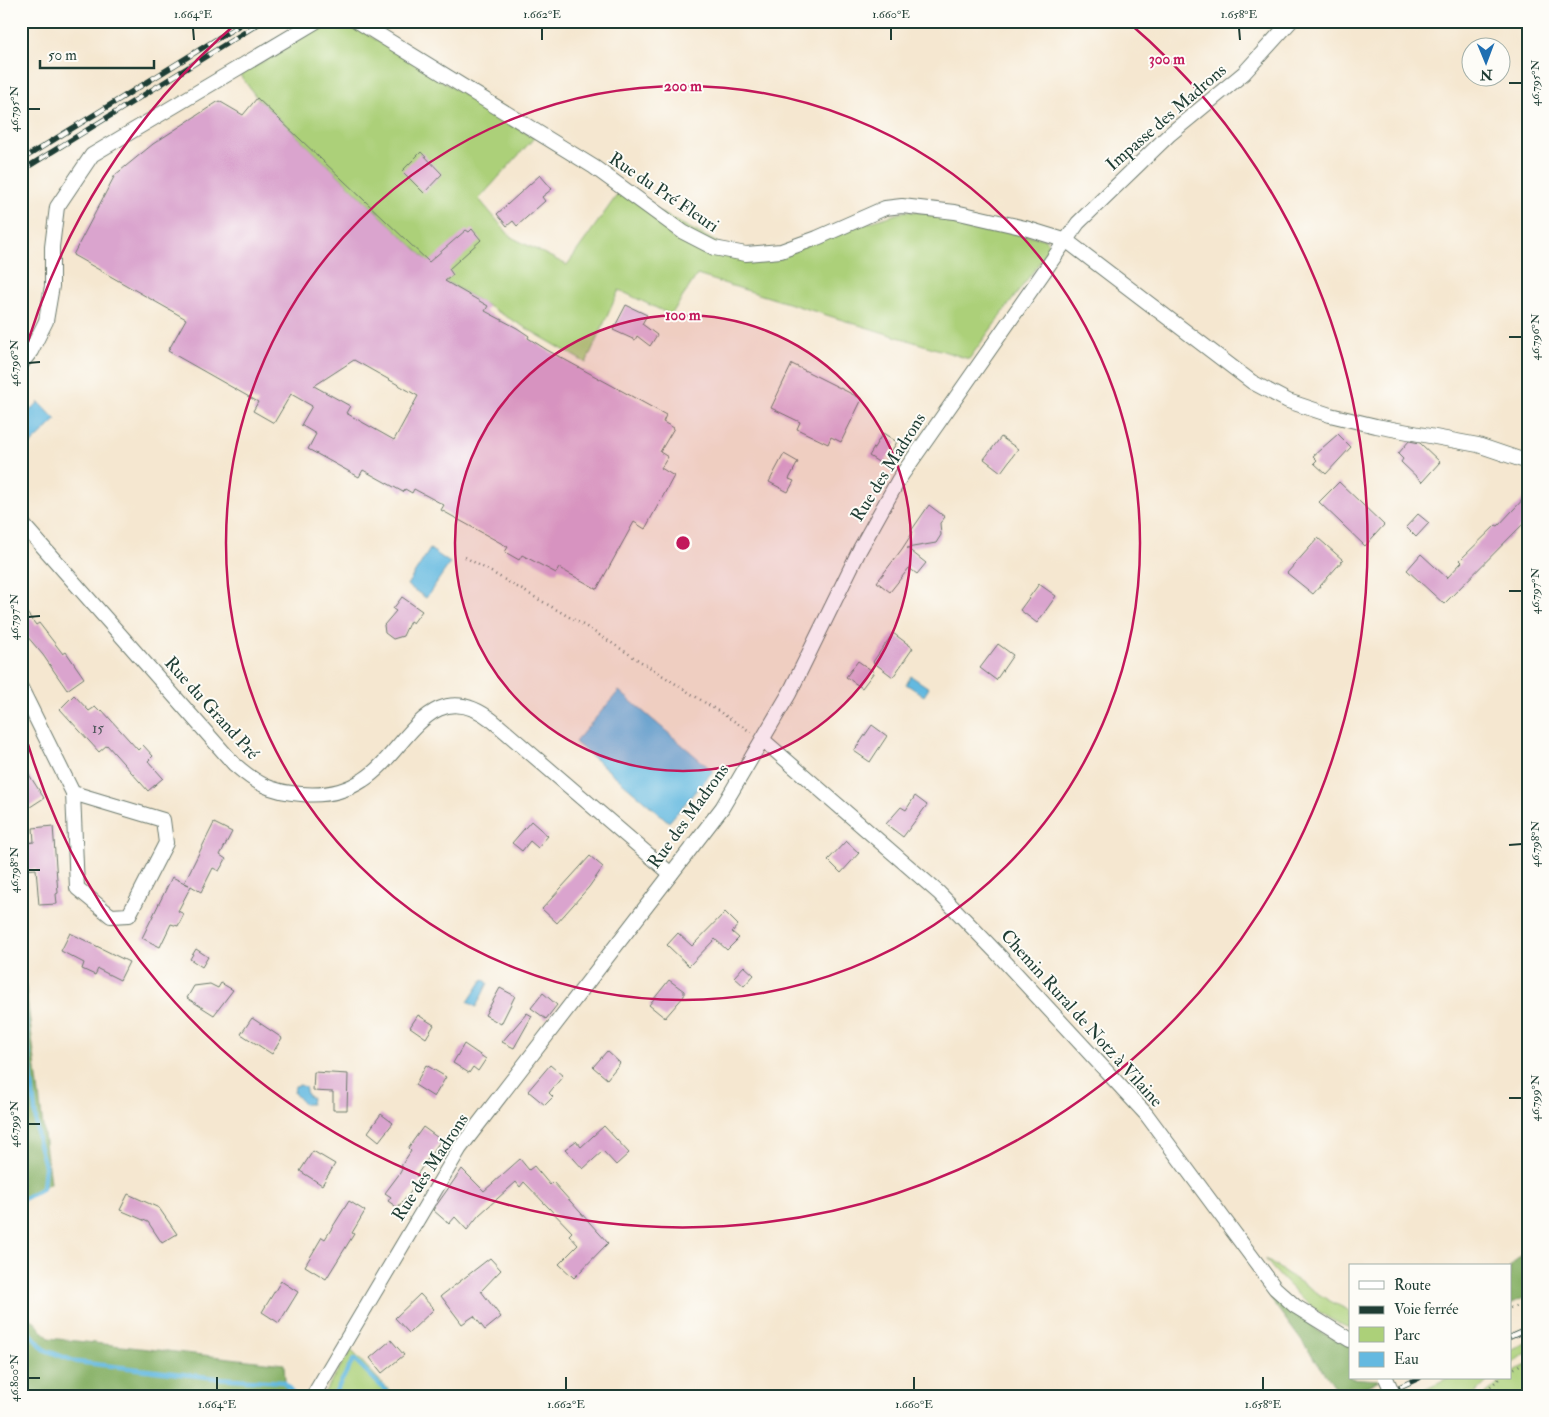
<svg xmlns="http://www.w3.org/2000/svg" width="1549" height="1417" font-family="'IM FELL Double Pica',serif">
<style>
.green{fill:#acd079;stroke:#668656}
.forest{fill:#89b269;stroke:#54784e}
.water{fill:#64b9e0;stroke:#427b8a}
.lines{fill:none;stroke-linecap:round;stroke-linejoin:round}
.stream{stroke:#64b9e0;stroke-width:4.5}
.building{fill:#daa4ce;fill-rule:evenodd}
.street-casing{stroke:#6a786b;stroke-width:16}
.path{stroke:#6a786b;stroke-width:2.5;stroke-dasharray:1 4;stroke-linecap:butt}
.street{stroke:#fff;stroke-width:14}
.rail-casing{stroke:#1f3d34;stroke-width:5.5}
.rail{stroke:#fdfcf7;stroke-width:4;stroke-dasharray:11;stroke-linecap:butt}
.street-bridge-casing{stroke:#6a786b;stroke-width:16;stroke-linecap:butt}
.street-bridge{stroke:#fff;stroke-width:14}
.ticks{fill:none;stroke:#1f3d34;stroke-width:2}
.ring{fill:none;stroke:#c2185b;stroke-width:2.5}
.labels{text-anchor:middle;stroke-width:4;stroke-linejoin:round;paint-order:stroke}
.number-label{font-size:15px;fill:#4e575a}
.street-label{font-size:18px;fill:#1f3d34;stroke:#fdfcf7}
.centre{fill:#c2185b;stroke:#fdfcf7;stroke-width:2.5}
.ring-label{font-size:15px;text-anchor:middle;font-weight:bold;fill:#c2185b;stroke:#fdfcf7;stroke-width:4;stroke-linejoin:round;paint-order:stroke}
.neatline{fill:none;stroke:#1f3d34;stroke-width:2}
.ticks-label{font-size:12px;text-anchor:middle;fill:#1f3d34}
</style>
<rect width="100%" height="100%" fill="#fdfcf7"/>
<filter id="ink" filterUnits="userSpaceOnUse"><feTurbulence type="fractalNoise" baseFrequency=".02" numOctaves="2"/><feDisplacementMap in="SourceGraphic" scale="10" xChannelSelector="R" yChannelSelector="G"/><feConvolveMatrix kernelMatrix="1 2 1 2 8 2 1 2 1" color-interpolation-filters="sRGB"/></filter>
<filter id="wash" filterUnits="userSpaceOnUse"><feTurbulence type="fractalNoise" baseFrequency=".0096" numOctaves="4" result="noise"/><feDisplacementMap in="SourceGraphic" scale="20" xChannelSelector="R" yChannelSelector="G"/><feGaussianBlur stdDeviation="1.12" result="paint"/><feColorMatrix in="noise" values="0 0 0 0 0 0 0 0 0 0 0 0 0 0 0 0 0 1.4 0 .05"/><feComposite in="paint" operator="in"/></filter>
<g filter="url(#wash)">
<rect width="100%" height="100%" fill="#f5e7d0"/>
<!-- green -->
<g class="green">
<path d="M349 23 534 138 479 199 511 237 567 265 620 191 750 260 906 211 936 214 1045 239 1051 247 969 359 697 275 671 315 619 290 586 363 445 281 424 257 257 98 240 75 326 24Z"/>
<path d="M1265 1259 1328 1300 1350 1311V1328C1316 1316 1287 1286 1265 1259Z"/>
<path d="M1528 1342V1352L1510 1365V1350Z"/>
<path d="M351 1350 394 1396H322Z"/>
<path d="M1528 1364V1396H1483L1504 1378H1510V1374Z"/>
<path d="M1448 1378H1491L1473 1396H1409Z"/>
</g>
<!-- forest -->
<g class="forest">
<path d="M21 949 50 1183 21 1201Z"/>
<path d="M1528 1247V1296L1510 1304V1267Z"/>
<path d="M1267 1294 1279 1299 1320 1332 1350 1346V1378L1379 1380 1347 1396H1342Z"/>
<path d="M21 1307 49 1338 284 1364 286 1396H21Z"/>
</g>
<!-- water -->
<g class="water">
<path d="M39 402 56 420 29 446 21 438V419Z"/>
<path d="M430 549 450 563 426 598 407 585Z"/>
<path d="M911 676 929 688 924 696 906 684Z"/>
<path d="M619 691 713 771 669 822 575 742Z"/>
<path d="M483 979 488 983 476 1007 468 1002Z"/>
<path d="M300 1085 305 1087 307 1095 312 1098 311 1104H304L294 1093 295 1086Z"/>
</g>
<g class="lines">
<!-- stream -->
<g class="stream">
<path d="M21 996 25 1013 38 1141 45 1166 43 1188 21 1200"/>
<path d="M21 1323 45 1350 77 1362 216 1378 284 1382 295 1396"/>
<path d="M333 1396 354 1359 391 1396"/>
</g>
</g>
<g id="blocks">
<!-- building -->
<g class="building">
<path d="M257 98 429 262 466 230 469 232 472 229 481 240 449 269 453 275 445 281 488 306 485 311 517 328 529 336 528 338 547 350 666 415 663 422 674 428 660 452 668 457 661 468 674 476 645 529 634 522 597 589 559 568 556 573 522 555 519 560 505 552 508 547 441 510 444 505 414 489 412 493 405 489 403 492 363 470 359 477 308 449 316 434 301 425 312 406 291 394 274 423 253 411 258 402 168 351 186 319 73 255 115 175 153 144 219 101 243 115ZM354 360 418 396 394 440 346 413 350 406 314 386Z"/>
<path d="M421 152 442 174 424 193 402 171Z"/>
<path d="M540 175 552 189 542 197 545 201 517 226 513 221 507 226 497 214Z"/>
<path d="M626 305 647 315 642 324 657 335 650 346 637 336 635 340 613 330Z"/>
<path d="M792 364 862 399 841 442 831 437 828 444 797 429 800 422 771 408Z"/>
<path d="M883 433 897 442 883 465 869 456Z"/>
<path d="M1338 434 1351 447 1326 474 1314 463 1317 460 1313 456Z"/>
<path d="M1001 437 1018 449 1001 472 984 459Z"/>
<path d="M1409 441 1420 443 1440 462 1422 482 1401 462 1403 459 1398 454Z"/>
<path d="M784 454 798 462 789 479 794 481 788 492 769 482Z"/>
<path d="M1339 482 1384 525 1365 546 1319 502Z"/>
<path d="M1528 494V519L1444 604 1407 570 1421 554 1447 578 1462 562 1460 560 1496 525 1498 526Z"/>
<path d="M929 505 945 517 940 523 941 535 936 543 907 548 926 563 917 574 909 568 890 592 877 582 902 549 913 532 911 531Z"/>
<path d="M1418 514 1429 523 1416 537 1406 527Z"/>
<path d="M1318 538 1343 560 1313 594 1287 573Z"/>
<path d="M1039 584 1056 596 1037 623 1020 610Z"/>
<path d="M402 597 422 611 413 623 410 621 403 636 393 639 385 633 384 625 396 611 393 609Z"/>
<path d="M21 605 36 625 39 623 63 654 66 652 84 678 67 690 43 655 21 629Z"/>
<path d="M893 633 913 648 893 677 873 662Z"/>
<path d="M998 644 1013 655 996 680 980 668Z"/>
<path d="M858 661 874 672 862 688 846 677Z"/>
<path d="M74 695 89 711 95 707 100 712 102 710 138 750 143 745 153 756 148 761 163 778 148 791 107 745 99 752 60 709Z"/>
<path d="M872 725 887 736 870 762 854 751Z"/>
<path d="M21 762 44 798 27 809 21 800Z"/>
<path d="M915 796 927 805 903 837 886 824 901 807 906 810Z"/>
<path d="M531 821 548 836 538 848 530 841 522 851 512 843Z"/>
<path d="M214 823 232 832 220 855 226 859 219 871 213 868 201 892 191 886 178 911 184 914 178 926 171 924 160 947 142 938 172 877 189 885 184 883Z"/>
<path d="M53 826 58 893 56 894 57 904 39 905 36 869 21 870V856L28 855 27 843 34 842 33 828Z"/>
<path d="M846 841 859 853 841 873 828 860Z"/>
<path d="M590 856 603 867 589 887 557 923 542 909Z"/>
<path d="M725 912 738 925 732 932 739 938 727 950 715 939 689 966 667 945 678 933 692 946Z"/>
<path d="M70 933 129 962 120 980 98 969 95 975 82 969 84 963 61 951Z"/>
<path d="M196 949 208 957 202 967 190 959Z"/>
<path d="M744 966 754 975 744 986 734 977Z"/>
<path d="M669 980 684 991V996L665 1018 649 1005Z"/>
<path d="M221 983 233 990 214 1015 187 998 194 986 210 984 218 988Z"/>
<path d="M500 988 515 996 501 1024 485 1015Z"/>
<path d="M543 993 557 1005 546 1019 531 1008Z"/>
<path d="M527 1013 532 1016 514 1048 502 1042Z"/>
<path d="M418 1015 434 1025 426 1038 410 1027Z"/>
<path d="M252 1018 282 1038 272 1054 241 1034Z"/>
<path d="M464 1044 486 1059 478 1071 473 1067 469 1073 453 1063Z"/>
<path d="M607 1051 620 1063 607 1079 593 1067Z"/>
<path d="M426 1065 446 1077 434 1097 415 1085Z"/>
<path d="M550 1065 563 1076 549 1093 553 1097 545 1105 528 1091Z"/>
<path d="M314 1072 348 1074 347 1110H333V1092L313 1091Z"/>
<path d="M381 1114 393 1123 379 1141 368 1132Z"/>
<path d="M604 1126 629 1153 616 1165 603 1151 583 1169 565 1149 576 1141 581 1147Z"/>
<path d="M423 1127 441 1140 416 1176 421 1179 398 1208 388 1201 391 1197 385 1193 400 1173 403 1167 401 1166 411 1151 408 1148Z"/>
<path d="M313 1151 335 1164 322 1185 300 1171Z"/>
<path d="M520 1159 529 1170 534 1166 550 1185 553 1182 608 1243 574 1278 559 1264 578 1245 569 1235 572 1232 524 1182 520 1187 516 1182 479 1215 467 1230 455 1217 449 1224 433 1210 462 1169 484 1191Z"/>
<path d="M128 1194 159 1208 177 1234 162 1243 148 1222 120 1210Z"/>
<path d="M349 1201 365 1211 352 1233 354 1234 326 1279 305 1266 322 1237 325 1239Z"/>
<path d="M490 1258 501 1270 481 1291 501 1317 485 1330 474 1316 462 1324 441 1296Z"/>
<path d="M281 1281 298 1292 279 1323 262 1312Z"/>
<path d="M420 1294 434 1309 409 1333 395 1318Z"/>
<path d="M391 1340 404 1355 382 1373 370 1358Z"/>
</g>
</g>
</g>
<g filter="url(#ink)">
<use href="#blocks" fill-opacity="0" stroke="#6a786b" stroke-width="1"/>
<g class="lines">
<!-- street casing -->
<g class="street-casing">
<g id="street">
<path d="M357 21 594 167 683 232 714 248 746 254 781 251 817 238 885 208 902 206 955 212 1025 228 1067 241 1252 382 1288 401 1330 415 1376 426 1478 445 1528 462"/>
<path d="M21 364 31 351 46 321 52 286V247L57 207 92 155 317 21"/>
<path d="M21 522 234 764C257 784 271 792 301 794 323 796 345 792 363 780 406 753 430 671 493 721L671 874"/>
<path d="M21 688 73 793 77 888 111 916 129 915 166 843 163 820 73 793"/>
<path d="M763 740 939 893 996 952 1146 1114 1275 1288 1295 1306 1350 1340"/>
<path d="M313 1396 460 1148 722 808 789 694 860 549 899 479 1078 223 1170 134 1244 73 1291 21"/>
</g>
</g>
<!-- path -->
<g class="path">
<path d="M465 557 585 626 751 732"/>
<path d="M1510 1308 1528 1301"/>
<path d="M1510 1371 1528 1360"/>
<path d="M1479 1396 1500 1378"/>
</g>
<!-- street -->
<use href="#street" class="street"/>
<!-- rail casing -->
<g class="rail-casing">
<g id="rail">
<path d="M21 160 246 21"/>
<path d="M21 171 263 21"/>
<path d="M1510 1337 1528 1329"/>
<path d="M1380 1396 1419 1378"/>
</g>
</g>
<!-- rail -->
<use href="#rail" class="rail"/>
<!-- street-bridge casing -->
<g class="street-bridge-casing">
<path id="street-bridge" d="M1386 1378 1394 1396"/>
</g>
<!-- street-bridge -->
<use href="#street-bridge" class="street-bridge"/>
</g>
</g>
<!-- ticks -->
<path class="ticks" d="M193 28 194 40M542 28V40M891 28V40M1239 28 1240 40M1509 83H1522M28 109H40M1509 337H1522M28 363 40 362M1509 591H1522M28 617 40 616M1509 845 1522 844M28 870H40M1509 1098H1522M28 1124H40M217 1377V1390M566 1377V1390M914 1377V1390M1263 1377V1390M28 1378H40"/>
<!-- distance rings -->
<circle cx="683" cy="543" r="228" fill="#c2185b" fill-opacity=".12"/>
<g class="ring">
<circle cx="683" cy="543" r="228"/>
<circle cx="683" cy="543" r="457"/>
<path d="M21 366A685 685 0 0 1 238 22M1128 22A685 685 0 1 1 21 720"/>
</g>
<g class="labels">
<!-- number labels -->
<g class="number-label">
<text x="98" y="733">15</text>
</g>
<!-- street labels -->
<g class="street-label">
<text transform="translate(1166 117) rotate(-41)" y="6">Impasse des Madrons</text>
<text transform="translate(664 192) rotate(34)" y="6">Rue du Pré Fleuri</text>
<text transform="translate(888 467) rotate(-58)" y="6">Rue des Madrons</text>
<text transform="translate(212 708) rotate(48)" y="6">Rue du Grand Pré</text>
<text transform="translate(688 816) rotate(-54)" y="6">Rue des Madrons</text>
<text transform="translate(1082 1018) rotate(48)" y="6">Chemin Rural de Notz à Vilaine</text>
<text transform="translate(430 1167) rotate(-57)" y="6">Rue des Madrons</text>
</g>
</g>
<circle cx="683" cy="543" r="8" class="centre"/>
<g class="ring-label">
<text x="1167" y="64">300 m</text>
<text x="683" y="91">200 m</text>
<text x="683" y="320">100 m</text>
</g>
<!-- margin -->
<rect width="1549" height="1417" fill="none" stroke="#fdfcf7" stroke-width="55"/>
<!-- legend -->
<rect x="1349" y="1264" width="162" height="115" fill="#fdfcf7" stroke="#a4b0a9"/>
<rect x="1359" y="1281" width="25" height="8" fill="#ffffff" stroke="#a4b0a9"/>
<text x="1394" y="1290" font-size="15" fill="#1f3d34">Route</text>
<rect x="1359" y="1306" width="25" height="8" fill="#1f3d34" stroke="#a4b0a9"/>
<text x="1394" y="1314" font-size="15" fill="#1f3d34">Voie ferrée</text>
<rect x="1359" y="1327" width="25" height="15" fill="#acd079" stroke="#a4b0a9"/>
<text x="1394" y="1340" font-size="15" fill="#1f3d34">Parc</text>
<rect x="1359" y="1352" width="25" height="15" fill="#64b9e0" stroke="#a4b0a9"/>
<text x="1394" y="1364" font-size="15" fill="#1f3d34">Eau</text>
<!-- north arrow -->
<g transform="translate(1486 62) rotate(179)"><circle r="24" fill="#fdfcf7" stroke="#a4b0a9"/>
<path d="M0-4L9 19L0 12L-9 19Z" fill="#1f6fb2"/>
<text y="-8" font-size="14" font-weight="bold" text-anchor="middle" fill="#1f3d34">N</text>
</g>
<!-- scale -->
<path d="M40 60v8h114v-8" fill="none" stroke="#1f3d34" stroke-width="2.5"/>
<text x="48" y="60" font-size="15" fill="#1f3d34" stroke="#fdfcf7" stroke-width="4" paint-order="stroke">50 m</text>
<rect x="28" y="28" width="1494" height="1362" class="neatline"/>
<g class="ticks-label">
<text x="193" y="18">1.664°E</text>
<text x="542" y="18">1.662°E</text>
<text x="891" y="18">1.660°E</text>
<text x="1239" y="18">1.658°E</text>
<text transform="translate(1535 83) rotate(-90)" y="4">46.795°N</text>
<text transform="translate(14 109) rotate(-90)" y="4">46.795°N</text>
<text transform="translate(1535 337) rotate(-90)" y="4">46.796°N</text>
<text transform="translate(14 363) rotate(-90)" y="4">46.796°N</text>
<text transform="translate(1535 591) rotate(-90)" y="4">46.797°N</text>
<text transform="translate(14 617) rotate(-90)" y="4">46.797°N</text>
<text transform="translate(1535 844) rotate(-90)" y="4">46.798°N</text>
<text transform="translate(14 870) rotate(-90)" y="4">46.798°N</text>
<text transform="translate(1535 1098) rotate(-90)" y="4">46.799°N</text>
<text transform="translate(14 1124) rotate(-90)" y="4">46.799°N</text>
<text transform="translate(14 1378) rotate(-90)" y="4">46.800°N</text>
<text x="217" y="1408">1.664°E</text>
<text x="566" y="1408">1.662°E</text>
<text x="914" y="1408">1.660°E</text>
<text x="1263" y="1408">1.658°E</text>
</g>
</svg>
